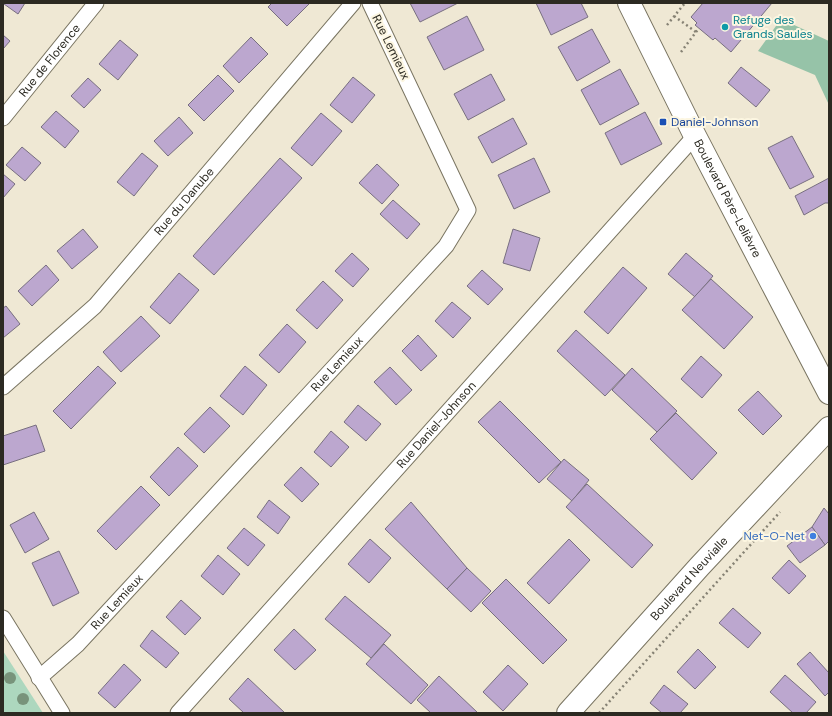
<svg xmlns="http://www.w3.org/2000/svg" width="832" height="716" font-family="'DM Sans',sans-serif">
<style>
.green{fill:#add7be}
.forest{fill:#96c3a8}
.building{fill:#bca7cf;stroke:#786f80}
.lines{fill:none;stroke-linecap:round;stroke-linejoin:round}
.minor-casing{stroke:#797461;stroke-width:17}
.secondary-casing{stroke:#797461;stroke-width:24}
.path{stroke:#868274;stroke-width:2.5;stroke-dasharray:2 3;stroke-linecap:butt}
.minor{stroke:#fff;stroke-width:15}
.secondary{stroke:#fff;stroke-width:22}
.tree{fill:#78937b}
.culture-dot{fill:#0f9aa8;stroke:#fcf6e1;stroke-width:1.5}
.transit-dot{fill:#1a4fb4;stroke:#fcf6e1;stroke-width:1.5}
.shop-dot{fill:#3f7fe0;stroke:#fcf6e1;stroke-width:1.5}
.labels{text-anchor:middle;stroke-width:4;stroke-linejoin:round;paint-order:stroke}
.culture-label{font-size:12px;fill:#0d838f;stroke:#fcf6e1;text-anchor:start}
.street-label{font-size:12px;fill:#2c2a22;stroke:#fcf6e1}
.transit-label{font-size:12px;fill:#164399;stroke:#fcf6e1;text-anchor:start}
.shop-label{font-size:12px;fill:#366cbe;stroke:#fcf6e1;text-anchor:end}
</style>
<rect width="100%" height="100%" fill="#efe8d4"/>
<!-- green -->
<path class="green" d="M3 651 43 713H3Z"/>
<!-- forest -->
<path class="forest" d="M781 19 829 41V105L815 75 758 51Z"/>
<!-- building -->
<g class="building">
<path d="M5 3H25L18 14 4 4Z"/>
<path d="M272 3H310L287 26 268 7Z"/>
<path d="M410 3H458L420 22Z"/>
<path d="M536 3H581L588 17 551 35Z"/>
<path d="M703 3H772L731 52 715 38 713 40 695 25 697 23 691 17Z"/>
<path d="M467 16 484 50 444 70 427 37Z"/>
<path d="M592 29 610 62 577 81 558 47Z"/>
<path d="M3 35 10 41 3 49Z"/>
<path d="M251 37 268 54 239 83 223 66Z"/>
<path d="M120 40 138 55 118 80 99 64Z"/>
<path d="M741 67 770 90 756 107 728 83Z"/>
<path d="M620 69 639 104 600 125 581 90Z"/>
<path d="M491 74 505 100 468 120 454 94Z"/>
<path d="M218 75 234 91 204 121 188 105Z"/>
<path d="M353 77 375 95 352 123 330 105Z"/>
<path d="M88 78 101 90 84 108 71 96Z"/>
<path d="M56 111 79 131 65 148 41 127Z"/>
<path d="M645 112 662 144 621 165 605 133Z"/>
<path d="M321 113 342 131 312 166 291 148Z"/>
<path d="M179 117 193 133 168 156 154 141Z"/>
<path d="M513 118 527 144 492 163 478 137Z"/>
<path d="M792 136 814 177 790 189 768 148Z"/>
<path d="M22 147 41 163 25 181 6 165Z"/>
<path d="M142 153 158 166 134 196 117 182Z"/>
<path d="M280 158 302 178 214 275 193 256Z"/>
<path d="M534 158 550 192 514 209 498 175Z"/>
<path d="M377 164 399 185 382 204 359 183Z"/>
<path d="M3 174 15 184 3 198Z"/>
<path d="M829 178V203H825L804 215 795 196Z"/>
<path d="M393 200 420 224 407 239 380 214Z"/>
<path d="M83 229 98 247 72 269 57 251Z"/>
<path d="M513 229 540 238 530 271 503 263Z"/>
<path d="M352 253 369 269 353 287 335 271Z"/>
<path d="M686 253 713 276 695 297 668 274Z"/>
<path d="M46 265 59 280 32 306 18 291Z"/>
<path d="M623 267 647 288 608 334 584 312Z"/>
<path d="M482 270 503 289 488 305 467 286Z"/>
<path d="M179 273 199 290 170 324 150 307Z"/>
<path d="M711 279 753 317 724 349 682 310Z"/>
<path d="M323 281 343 300 317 329 296 310Z"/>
<path d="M452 302 471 318 453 338 435 321Z"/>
<path d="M6 306 20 324 3 338V308Z"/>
<path d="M141 316 160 336 121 372 103 352Z"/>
<path d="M287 324 306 342 279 373 259 355Z"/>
<path d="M576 330 625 375 605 396 557 351Z"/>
<path d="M418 335 437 356 421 371 402 351Z"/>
<path d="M701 356 722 375 702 398 681 379Z"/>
<path d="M98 366 116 383 71 429 53 411Z"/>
<path d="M245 366 267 385 243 415 220 396Z"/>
<path d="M390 367 412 390 396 405 374 382Z"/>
<path d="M632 368 677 411 657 432 612 390Z"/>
<path d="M758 391 782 416 763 435 738 410Z"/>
<path d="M500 401 561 462 539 483 478 422Z"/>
<path d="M358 405 381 424 366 441 344 422Z"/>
<path d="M210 407 230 426 204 453 184 434Z"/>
<path d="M676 413 717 453 692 480 650 439Z"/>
<path d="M36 425 45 451 3 465V436Z"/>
<path d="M331 431 349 447 331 467 314 452Z"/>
<path d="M178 447 198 466 169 496 150 477Z"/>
<path d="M564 459 589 480 572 501 547 479Z"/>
<path d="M301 467 319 484 302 502 284 485Z"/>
<path d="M587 484 653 545 632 568 566 507Z"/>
<path d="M141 486 160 505 116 550 97 531Z"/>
<path d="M269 500 290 517 278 534 257 517Z"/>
<path d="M411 502 467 568 447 589 385 529Z"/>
<path d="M824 508 829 514V541L825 545 812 527Z"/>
<path d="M34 512 49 539 25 553 10 525Z"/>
<path d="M812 527 825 545 800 563 787 546Z"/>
<path d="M244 528 265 545 248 566 227 548Z"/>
<path d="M370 539 391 558 369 583 348 564Z"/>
<path d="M569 539 590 560 549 604 527 583Z"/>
<path d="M59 551 79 593 53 606 32 563Z"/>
<path d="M218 555 240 574 223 595 201 576Z"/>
<path d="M789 560 806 576 789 594 772 578Z"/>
<path d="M467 568 491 591 471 612 447 589Z"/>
<path d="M506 579 567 640 543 664 482 603Z"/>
<path d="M345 596 391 635 371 658 325 619Z"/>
<path d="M181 600 201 618 185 635 166 617Z"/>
<path d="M733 608 761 633 748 648 719 623Z"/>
<path d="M294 629 316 650 295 670 274 650Z"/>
<path d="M152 630 179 653 166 668 140 646Z"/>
<path d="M384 644 428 685 411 704 366 664Z"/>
<path d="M698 649 716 667 695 689 677 672Z"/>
<path d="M810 652 829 673V692L825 696 797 664Z"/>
<path d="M124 664 141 680 115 708 98 693Z"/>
<path d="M508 665 528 684 503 711 483 692Z"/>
<path d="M785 675 816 702 806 713H793L770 692Z"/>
<path d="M439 676 478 713H431L417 700Z"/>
<path d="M248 678 285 713H244L229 699Z"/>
<path d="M664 685 688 704 680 713H662L650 703Z"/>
</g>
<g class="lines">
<!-- minor casing -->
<g class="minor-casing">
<g id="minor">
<path id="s1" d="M3 118 96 3"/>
<path id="s2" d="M3 387 95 306 353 3"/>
<path d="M3 618 62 713"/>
<path id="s3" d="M39 678 78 644 446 246 468 210 370 3"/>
<path id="s4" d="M178 713 695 136"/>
</g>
</g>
<!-- secondary casing -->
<g class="secondary-casing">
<g id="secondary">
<path id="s5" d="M629 3 695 136 829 393"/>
<path id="s6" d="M568 713 699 567 829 428"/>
</g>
</g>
<!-- path -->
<g class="path">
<path d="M674 16 696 32"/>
<path d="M667 25 685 3"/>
<path d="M681 52 699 28"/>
<path d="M599 713 780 512"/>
</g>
<!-- minor -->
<use href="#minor" class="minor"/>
<!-- secondary -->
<use href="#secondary" class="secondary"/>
</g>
<!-- trees -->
<g class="tree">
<circle cx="10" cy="678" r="6"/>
<circle cx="23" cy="699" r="6"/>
</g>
<!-- markers -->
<circle class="culture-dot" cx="725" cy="27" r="4"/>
<rect class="transit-dot" x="659" y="118" width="8" height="8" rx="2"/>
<circle class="shop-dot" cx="813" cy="536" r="4"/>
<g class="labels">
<!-- culture labels -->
<g class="culture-label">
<text x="733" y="24">Refuge des<tspan x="733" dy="14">Grands Saules</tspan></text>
</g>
<!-- street labels -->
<g class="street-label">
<text transform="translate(391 47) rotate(64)" y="4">Rue Lemieux</text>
<text dy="4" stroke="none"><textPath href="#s1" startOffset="74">Rue de Florence</textPath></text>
<text dy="4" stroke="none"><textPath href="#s5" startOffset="219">Boulevard Père-Lelièvre</textPath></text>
<text dy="4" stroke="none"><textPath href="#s2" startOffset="260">Rue du Danube</textPath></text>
<text dy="4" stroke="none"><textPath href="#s3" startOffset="433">Rue Lemieux</textPath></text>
<text dy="4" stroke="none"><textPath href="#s4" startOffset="387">Rue Daniel-Johnson</textPath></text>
<text dy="4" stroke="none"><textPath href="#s6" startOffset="181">Boulevard Neuvialle</textPath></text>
<text dy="4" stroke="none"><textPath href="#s3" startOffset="109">Rue Lemieux</textPath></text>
</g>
<!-- transit labels -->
<g class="transit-label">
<text x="671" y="126">Daniel-Johnson</text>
</g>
<!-- shop labels -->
<g class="shop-label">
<text x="805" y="540">Net-O-Net</text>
</g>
</g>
<!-- border -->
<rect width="832" height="716" fill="none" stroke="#2c2a22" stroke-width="8"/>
</svg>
